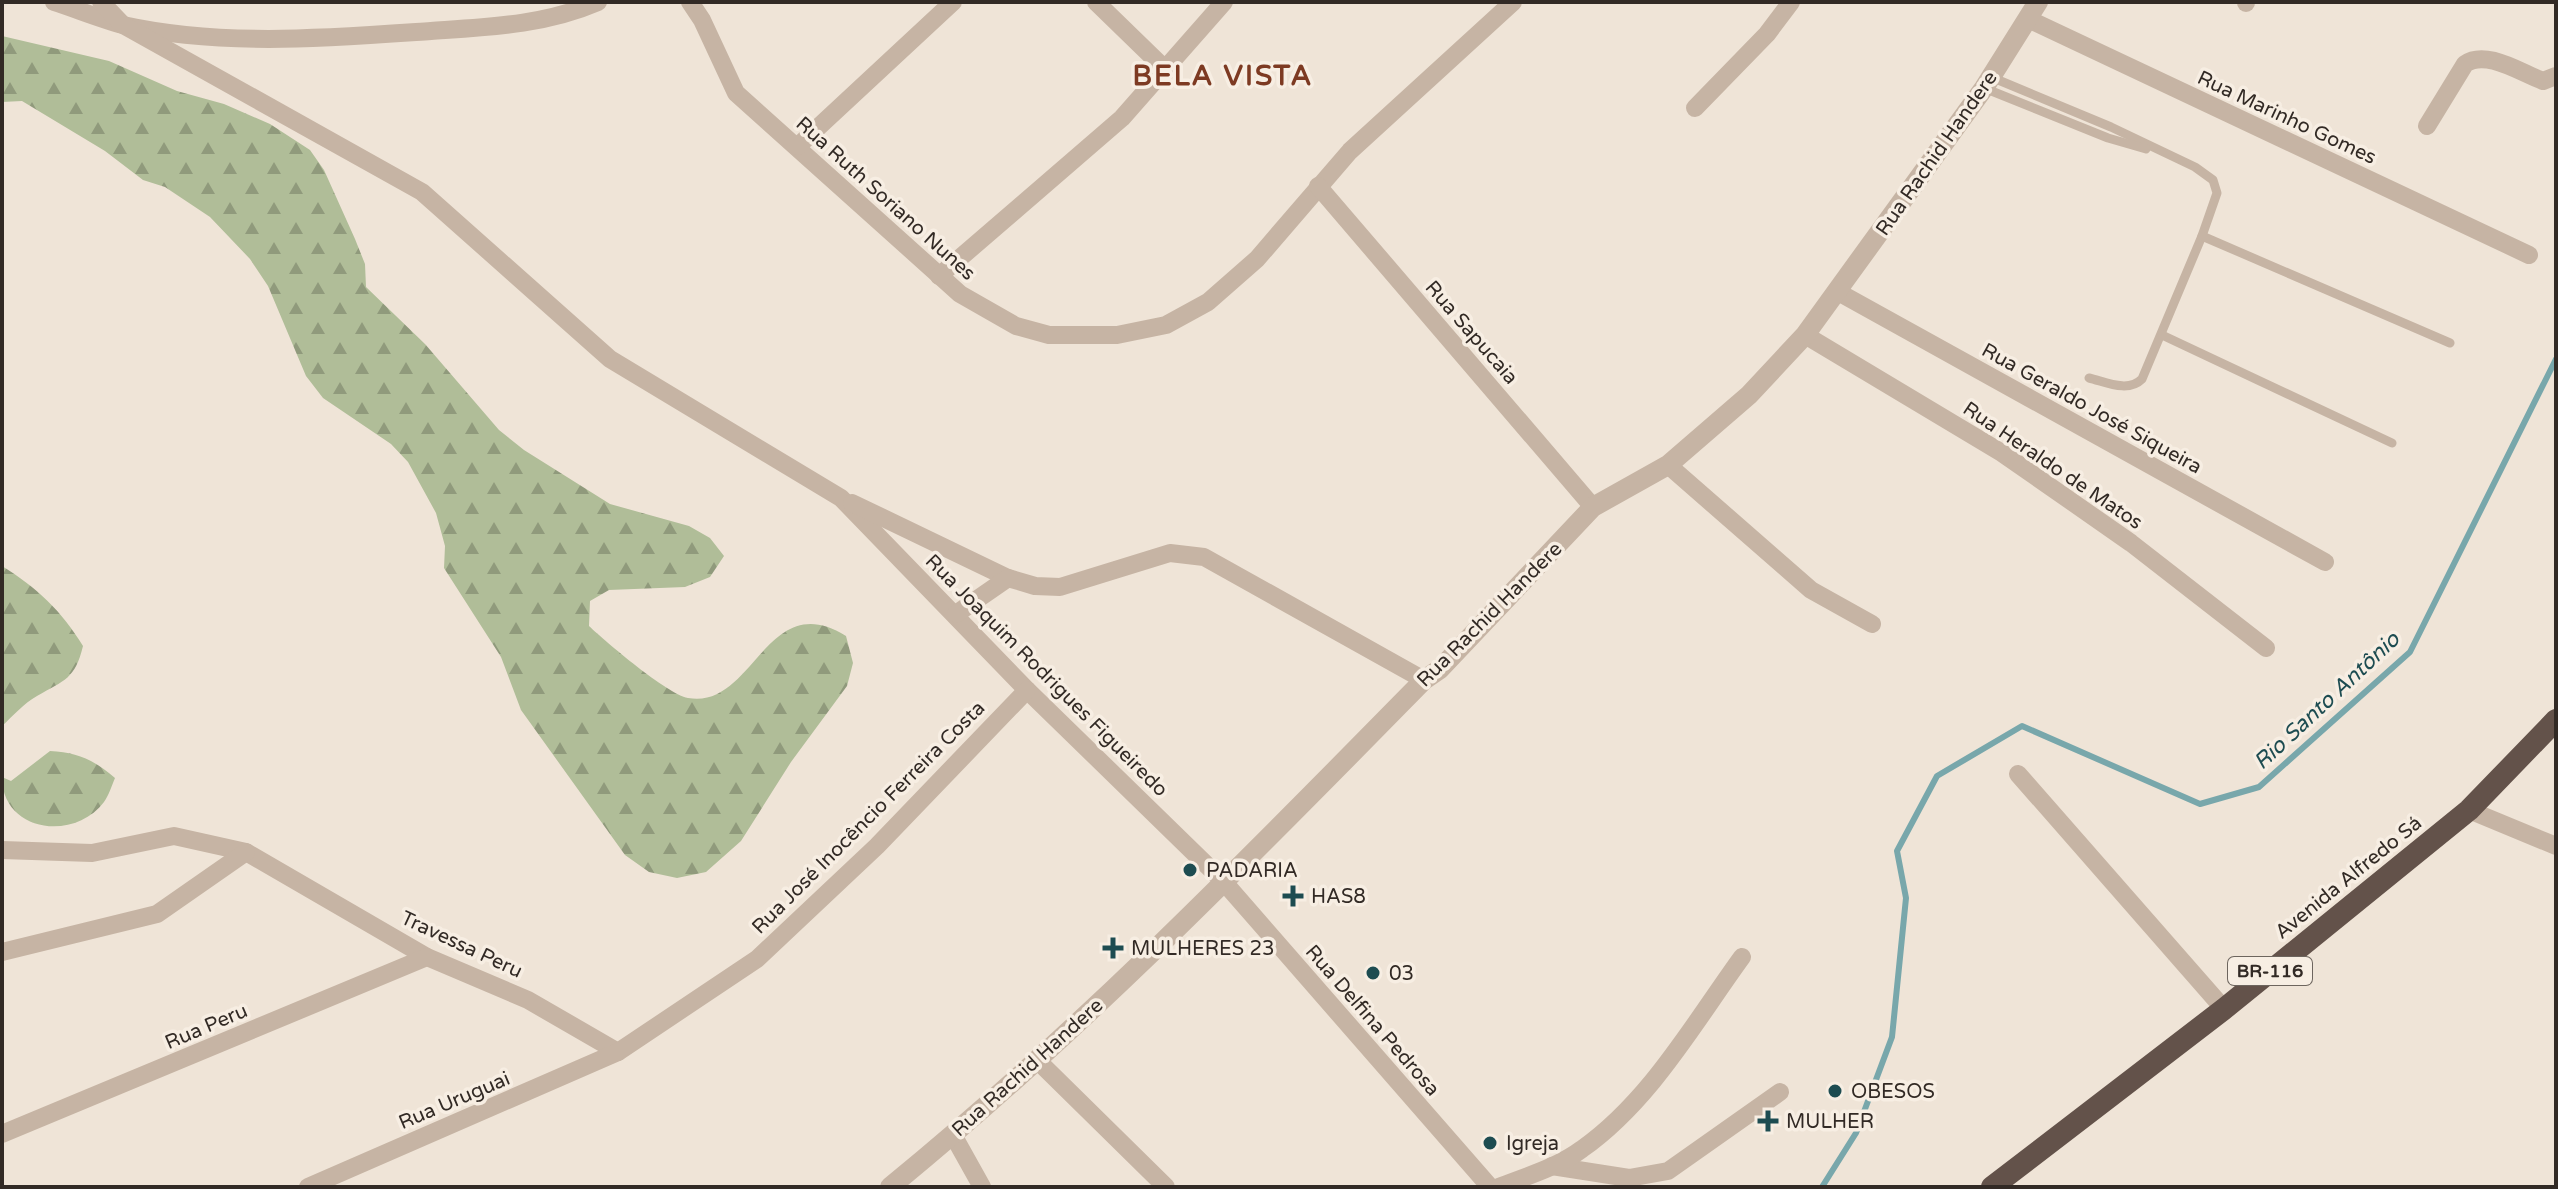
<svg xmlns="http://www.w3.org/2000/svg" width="2558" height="1189" font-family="'Varela Round',sans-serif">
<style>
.forest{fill:url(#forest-firs)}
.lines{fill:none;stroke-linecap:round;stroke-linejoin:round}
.stream{stroke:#78a7ab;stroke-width:6}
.service{stroke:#c6b4a4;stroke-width:9}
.minor{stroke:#c6b4a4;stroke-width:18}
.tertiary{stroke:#c6b4a4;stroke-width:20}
.trunk{stroke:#63524a;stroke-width:22}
.poi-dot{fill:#1d4c51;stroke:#f7eee3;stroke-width:3}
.labels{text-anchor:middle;stroke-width:7;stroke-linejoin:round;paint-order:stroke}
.shield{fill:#f7eee3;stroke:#6d655e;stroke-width:2}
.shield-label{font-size:18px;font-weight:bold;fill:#322a25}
.street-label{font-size:20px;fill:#322a25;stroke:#f7eee3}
.poi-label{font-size:20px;fill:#322a25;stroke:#f7eee3;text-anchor:start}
.water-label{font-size:22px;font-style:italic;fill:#1d4c51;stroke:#f7eee3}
.district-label{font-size:28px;font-weight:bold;letter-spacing:2px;fill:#7d3a22;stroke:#f7eee3}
</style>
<defs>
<pattern id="forest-firs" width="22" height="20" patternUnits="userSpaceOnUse" patternTransform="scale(2)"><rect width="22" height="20" fill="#b0bd98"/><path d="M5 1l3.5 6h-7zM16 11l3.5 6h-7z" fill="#909a7c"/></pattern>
</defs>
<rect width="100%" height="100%" fill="#efe4d7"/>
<!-- forest -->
<g class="forest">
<path d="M2 36 109 61 177 91 224 104 270 124 310 150 324 170 355 239 365 264 366 287 425 344 499 430 524 450 610 504 689 526 710 538 724 556 710 577 685 587 609 590 590 601 589 626C606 642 667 694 688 698 754 710 766 586 846 636L853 663 847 686 791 762 741 841 706 872 677 878 649 872 625 855 521 710 501 657 444 568 445 546 436 513 408 462 391 444 323 398 306 376 268 286 250 259 210 217 165 187 143 180 105 151 22 101 2 102Z"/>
<path d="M2 566C36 587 62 611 83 646 75 679 65 680 37 696 24 703 13 716 2 726Z"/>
<path d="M50 751C77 752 94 760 115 778 112 785 109 795 104 802 74 842 2 832 2 777L11 781Z"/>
</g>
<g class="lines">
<!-- stream -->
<path class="stream" d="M1822 1187 1856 1133 1892 1037 1906 898 1897 851 1937 776 2022 726 2200 804 2259 787 2410 652 2556 359"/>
<!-- service -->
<g class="service">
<path d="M1991 77 2111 127 2195 167 2213 180 2217 193 2202 236 2142 379C2128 393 2106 382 2089 378"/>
<path d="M1984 88 2108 138 2146 149"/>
<path d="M2202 236 2450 343"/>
<path d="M2162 335 2392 443"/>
</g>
<!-- minor -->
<g class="minor">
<path d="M54 2C76 9 100 19 123 25 223 47 330 38 431 31 489 27 545 25 598 2"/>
<path d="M101 2 123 25 422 192 610 359 841 498 1027 690 1223 881 1490 1187"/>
<path d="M690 2 702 20 736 93 960 294 1016 326 1049 335H1117L1166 325 1208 302 1257 259 1350 151 1513 2"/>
<path d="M1096 2 1167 71"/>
<path d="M2246 3V2"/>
<path d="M2028 19 2529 255"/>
<path d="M1695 108 1767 34 1791 2"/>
<path d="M2427 126 2465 64C2486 49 2521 73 2543 81L2556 76"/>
<path d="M798 146 953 2"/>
<path d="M1318 186 1593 507"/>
<path d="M939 276 1122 118 1224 2"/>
<path d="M1838 292 2325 562"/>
<path d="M1805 335 2002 453 2131 543 2266 648"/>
<path d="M1668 465 1811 590 1872 624"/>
<path d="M852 503 1008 578"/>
<path d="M956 614 1008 578 1035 586 1060 587 1170 553 1204 557 1424 680"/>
<path d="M2018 774 2224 1009"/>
<path d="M2469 810 2556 846"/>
<path d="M2 850 92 853 174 836 246 852 427 957 528 1000 618 1052"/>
<path d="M2 952 157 914 246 852"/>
<path d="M1038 1061 1166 1187"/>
<path d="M2 1134 427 957"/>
<path d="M953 1135 982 1187"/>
<path d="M1552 1166 1629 1178 1668 1171 1780 1092"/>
<path d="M308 1187 618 1052 757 959 877 846 1027 690"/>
<path d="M1499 1187C1527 1176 1558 1167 1582 1149 1650 1101 1694 1023 1742 957"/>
</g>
<!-- tertiary -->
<path class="tertiary" d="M890 1187C1080 1032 1252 855 1424 680L1440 669 1593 507 1668 465 1749 395 1805 335 1984 88 2038 2"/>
<!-- trunk -->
<path class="trunk" d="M1992 1187 2224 1009 2469 810 2556 720"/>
</g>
<!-- markers -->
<g class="poi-dot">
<circle cx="1190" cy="870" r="8"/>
<path d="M1289 884h8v8h8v8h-8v8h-8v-8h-8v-8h8z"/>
<path d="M1109 936h8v8h8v8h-8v8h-8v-8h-8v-8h8z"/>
<circle cx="1373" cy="973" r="8"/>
<circle cx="1835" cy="1091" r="8"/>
<path d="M1764 1109h8v8h8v8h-8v8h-8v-8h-8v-8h8z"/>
<circle cx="1490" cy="1143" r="8"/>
</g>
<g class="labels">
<!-- shield labels -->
<rect class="shield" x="2228" y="957" width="84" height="28" rx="6"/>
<g class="shield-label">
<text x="2270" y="977">BR-116</text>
</g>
<!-- street labels -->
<g class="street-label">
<text transform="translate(2287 117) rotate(25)" y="7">Rua Marinho Gomes</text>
<text transform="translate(1936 153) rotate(-55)" y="7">Rua Rachid Handere</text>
<text transform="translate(886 198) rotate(42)" y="7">Rua Ruth Soriano Nunes</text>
<text transform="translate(1472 332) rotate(49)" y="7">Rua Sapucaia</text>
<text transform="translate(2092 408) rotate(29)" y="7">Rua Geraldo José Siqueira</text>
<text transform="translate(2053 465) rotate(34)" y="7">Rua Heraldo de Matos</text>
<text transform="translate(1489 614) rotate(-45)" y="7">Rua Rachid Handere</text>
<text transform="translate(1047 675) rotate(45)" y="7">Rua Joaquim Rodrigues Figueiredo</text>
<text transform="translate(868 817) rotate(-45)" y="7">Rua José Inocêncio Ferreira Costa</text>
<text transform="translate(2348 877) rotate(-39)" y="7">Avenida Alfredo Sá</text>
<text transform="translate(462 944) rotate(25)" y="7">Travessa Peru</text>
<text transform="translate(1373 1020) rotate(49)" y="7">Rua Delfina Pedrosa</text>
<text transform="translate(206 1026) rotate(-23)" y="7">Rua Peru</text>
<text transform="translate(1027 1067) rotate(-42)" y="7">Rua Rachid Handere</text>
<text transform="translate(454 1100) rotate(-23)" y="7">Rua Uruguai</text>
</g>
<!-- poi labels -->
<g class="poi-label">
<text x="1206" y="877">PADARIA</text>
<text x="1311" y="903">HAS8</text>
<text x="1131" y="955">MULHERES 23</text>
<text x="1389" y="980">03</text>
<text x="1851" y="1098">OBESOS</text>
<text x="1786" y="1128">MULHER</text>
<text x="1506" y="1150">Igreja</text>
</g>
<!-- water labels -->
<g class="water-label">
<text transform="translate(2326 700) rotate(-43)" y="8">Rio Santo Antônio</text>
</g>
<!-- district labels -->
<g class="district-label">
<text x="1223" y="85">BELA VISTA</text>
</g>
</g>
<!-- border -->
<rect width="2558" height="1189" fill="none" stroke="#322a25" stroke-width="8"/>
</svg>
